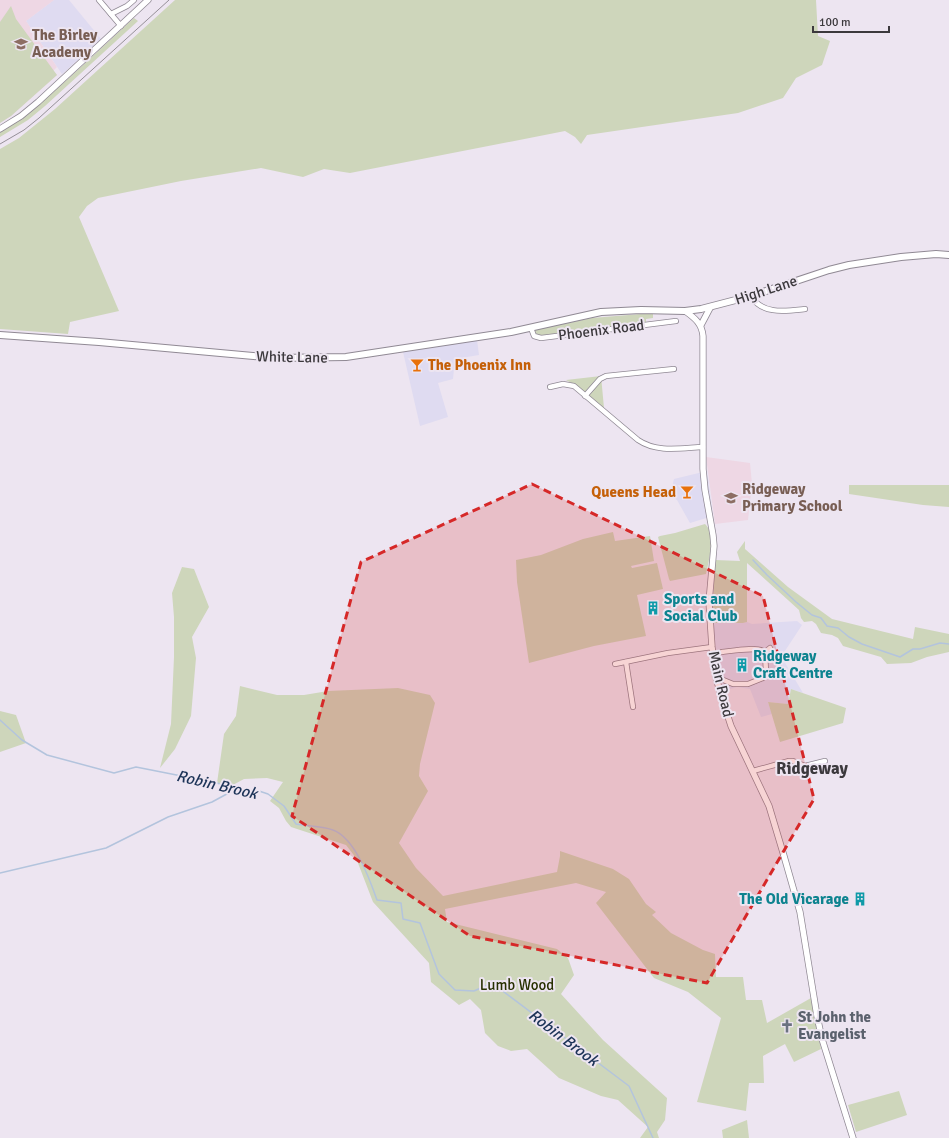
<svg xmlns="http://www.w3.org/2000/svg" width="949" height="1138" font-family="Signika,sans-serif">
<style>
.commercial{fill:#dfdbf1}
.education{fill:#eed7e4}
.green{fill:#ced6bb}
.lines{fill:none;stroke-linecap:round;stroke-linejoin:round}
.stream{stroke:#b3c4dd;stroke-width:1.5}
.minor-casing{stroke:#908994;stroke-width:6}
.tertiary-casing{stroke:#908994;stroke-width:7}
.secondary-casing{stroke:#908994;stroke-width:8}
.minor{stroke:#fff;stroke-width:4.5}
.tertiary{stroke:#fff;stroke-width:5.5}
.secondary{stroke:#fff;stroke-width:6}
.tram{stroke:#958f97;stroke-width:1}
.marked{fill:#d62828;fill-opacity:0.2;stroke:#d62828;stroke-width:3;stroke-dasharray:8 5;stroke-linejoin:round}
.labels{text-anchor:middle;stroke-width:4;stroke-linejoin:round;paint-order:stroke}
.education-label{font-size:15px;font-weight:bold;fill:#785e54;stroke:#ede5f1;text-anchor:start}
.street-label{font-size:15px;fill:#3c393d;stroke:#ede5f1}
.food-label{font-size:15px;font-weight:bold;fill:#c56008;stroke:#ede5f1;text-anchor:start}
.culture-label{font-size:15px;font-weight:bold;fill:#0d838f;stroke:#ede5f1;text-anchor:start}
.park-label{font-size:15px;fill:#273000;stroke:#ede5f1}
.worship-label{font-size:15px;font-weight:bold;fill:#5b616d;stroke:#ede5f1;text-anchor:start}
.water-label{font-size:16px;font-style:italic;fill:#1c3357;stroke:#ede5f1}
.quarter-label{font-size:17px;font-weight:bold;fill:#3c393d;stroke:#ede5f1}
</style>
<rect width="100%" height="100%" fill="#ede5f1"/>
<!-- commercial -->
<g class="commercial">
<path d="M54 0H69L101 39 62 74 26 21Z"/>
<path d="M477 340 479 355 455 359 453 379 438 383 448 417 420 426 403 352Z"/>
<path d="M707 471 713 516 690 523 677 500 664 491 672 487 674 479Z"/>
<path d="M797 621 802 625 783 654 784 661 803 693 791 689 788 704 768 702 772 714 761 717 750 689 737 687 723 691 712 623H743L747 622 752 624Z"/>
</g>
<!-- education -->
<g class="education">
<path d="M0 0H54L26 21 57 67 53 71 57 75 11 116 0 123Z"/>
<path d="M706 457 750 463 752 484 748 520 715 524Z"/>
</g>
<!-- green -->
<g class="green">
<path d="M175 0H816L818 36 830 41 822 65 796 78 783 98 738 113 587 135 581 144 575 137 565 131 350 173 324 169 303 177 261 168 181 181 98 198 87 206 79 217 119 311 70 322 68 334 0 329V149L19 138 55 109Z"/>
<path d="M11 6 16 19 57 75 11 116 0 123V22Z"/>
<path d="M134 18 138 21 45 106 28 120 0 137V132C49 100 91 57 134 18Z"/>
<path d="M653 313V318L646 319V322L540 336 535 333V330L592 318Z"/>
<path d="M601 376 604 408 573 384 566 380Z"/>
<path d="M849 485H949V507L923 505 849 494Z"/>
<path d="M705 524C716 533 709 561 706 574L670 581 669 579 658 537 660 536 675 533Z"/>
<path d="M613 532 615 541 650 536 654 561 631 566 632 568 657 563 663 589 637 595 646 636 594 646 529 663 517 582 516 560 541 555 583 539Z"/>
<path d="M745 541V549L788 587 832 619 913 639 915 627 949 634V652L927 657 911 663 887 664 881 657 843 646 838 638 832 635 821 633 816 624 812 621 804 622 801 618 799 610 747 563V622L743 623H712L715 560 740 561 737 552Z"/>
<path d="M182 567 194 569 209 607 192 637 196 658 191 716 175 749 160 768 171 724 174 657V617L172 593Z"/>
<path d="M240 686 277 695H304L328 691 398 688 430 695 435 703 420 764 419 776 428 791 399 843 416 868 443 896 557 872 560 856V851L613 869 629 879 646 904 656 912 652 915 671 933 703 950 715 954 716 977H743L746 1000H762L767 1023 811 998 821 1049 794 1062 785 1044 763 1056 764 1083H749L746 1111 697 1102 721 1018 688 992 654 978 596 903 606 892 576 883 445 909 447 922 557 949 568 958 574 975 561 994 603 1040 667 1098 665 1120 657 1132 659 1138H640L648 1127 618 1100 601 1096 559 1078 527 1049 511 1051 498 1046 485 1033 481 1010 470 999 459 1005 431 982 429 963 373 902 356 858 346 845 291 827 286 821 279 808 270 801 283 782 267 778 244 779 231 786 217 783 224 734 236 716Z"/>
<path d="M791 689 846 708 843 723 780 742 768 702 788 704Z"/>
<path d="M0 711 16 715 26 743 0 752Z"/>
<path d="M899 1091 907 1115 856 1132 848 1105Z"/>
<path d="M747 1120 749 1138H723L722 1130Z"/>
</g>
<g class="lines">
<!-- stream -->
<g class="stream">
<path d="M753 560 767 575 796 602 812 615 821 618 827 626 838 628 849 637 862 644 900 657 913 649H920L940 643 949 644"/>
<path d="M0 720 22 740 47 755 114 773 136 767 217 783 229 787 259 791 268 794 284 806 296 824C306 826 324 826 333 830 355 838 370 880 377 900L401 903 403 919 420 923 439 974 455 990 474 991 492 983 629 1086 653 1138"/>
<path d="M0 873 106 848 168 817 212 802 236 789"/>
</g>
<!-- minor casing -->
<g class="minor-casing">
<g id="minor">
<path d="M99 0 121 26"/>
<path d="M111 14 127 6 134 0"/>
<path d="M751 296C762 315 786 311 805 309"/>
<path d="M531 328 534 336 541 338 676 321"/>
<path d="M550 387 563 384 574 386 638 440C657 453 681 448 703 447"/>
<path d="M585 396 600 379 606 376 674 369"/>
<path d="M765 652 770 648"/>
<path d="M626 662 633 707"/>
<path d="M615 664 668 653 712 647"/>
<path d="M716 677 733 684H748L763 678 766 672 765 652C757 646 732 651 722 652"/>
<path d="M753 771 789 761H793L805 766 825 761"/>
</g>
</g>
<!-- tertiary casing -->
<g class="tertiary-casing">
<g id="tertiary">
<path d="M0 129 21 116 38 102 148 0"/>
<path d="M685 311C695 318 702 324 703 336V469L705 490 713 535 714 546 709 602 712 647 716 677 720 692 731 726 769 806 784 856 800 912 817 1016 822 1039 853 1138"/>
<path d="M701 325 710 308"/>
</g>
</g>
<!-- secondary casing -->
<g class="secondary-casing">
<path id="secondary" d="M0 335 99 342 276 358 346 357 511 332 601 312 641 310 685 311 701 309 751 296 829 270 849 265 901 257 936 254 949 255"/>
</g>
<!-- minor -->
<use href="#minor" class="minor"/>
<!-- tertiary -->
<use href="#tertiary" class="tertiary"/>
<!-- secondary -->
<use href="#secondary" class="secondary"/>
<!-- tram -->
<path class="tram" d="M0 144 24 130 39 118 169 0"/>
</g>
<!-- marked area -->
<path class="marked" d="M532 484 763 596 814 799 707 983 470 936 292 816 361 562Z"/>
<!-- icons -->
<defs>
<g id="school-bare" transform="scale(1.08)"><path d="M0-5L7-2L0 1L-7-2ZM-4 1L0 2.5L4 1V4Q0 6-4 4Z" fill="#8d6e63" stroke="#ede5f1" stroke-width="2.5" paint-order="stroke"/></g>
<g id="bar-bare" transform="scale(1.08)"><path d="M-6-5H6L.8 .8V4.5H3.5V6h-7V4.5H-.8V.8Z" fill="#e8710a" stroke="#ede5f1" stroke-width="2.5" paint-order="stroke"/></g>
<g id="building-bare" transform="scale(1.08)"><path d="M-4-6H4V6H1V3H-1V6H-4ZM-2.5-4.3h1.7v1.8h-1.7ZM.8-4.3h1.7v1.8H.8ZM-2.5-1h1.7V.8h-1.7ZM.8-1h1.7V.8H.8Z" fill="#0f9aa8" stroke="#ede5f1" stroke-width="2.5" paint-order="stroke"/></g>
<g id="church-bare" transform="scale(1.08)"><path d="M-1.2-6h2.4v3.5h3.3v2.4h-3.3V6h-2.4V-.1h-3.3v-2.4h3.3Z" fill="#6b7280" stroke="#ede5f1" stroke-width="2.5" paint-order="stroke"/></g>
</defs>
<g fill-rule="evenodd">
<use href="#school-bare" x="21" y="44"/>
<use href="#bar-bare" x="417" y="365"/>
<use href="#bar-bare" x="687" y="492"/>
<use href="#school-bare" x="731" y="498"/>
<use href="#building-bare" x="653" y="608"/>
<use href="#building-bare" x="742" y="665"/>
<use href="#building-bare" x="860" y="899"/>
<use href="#church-bare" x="787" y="1026"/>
</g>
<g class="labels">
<!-- education labels -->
<g class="education-label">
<text x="32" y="40">The Birley<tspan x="32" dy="17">Academy</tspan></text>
<text x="742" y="494">Ridgeway<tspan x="742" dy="17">Primary School</tspan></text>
</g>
<!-- street labels -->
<g class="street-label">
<text transform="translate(766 290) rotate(-18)" y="5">High Lane</text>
<text transform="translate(601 330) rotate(-7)" y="5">Phoenix Road</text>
<text transform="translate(292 357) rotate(1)" y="5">White Lane</text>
<text transform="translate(721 684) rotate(77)" y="5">Main Road</text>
</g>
<!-- food labels -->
<g class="food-label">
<text x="428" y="370">The Phoenix Inn</text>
<text x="676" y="497" text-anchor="end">Queens Head</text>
</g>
<!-- culture labels -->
<g class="culture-label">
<text x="664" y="604">Sports and<tspan x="664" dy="17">Social Club</tspan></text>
<text x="753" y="661">Ridgeway<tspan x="753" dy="17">Craft Centre</tspan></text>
<text x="849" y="904" text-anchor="end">The Old Vicarage</text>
</g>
<!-- park labels -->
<g class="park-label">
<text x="517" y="990">Lumb Wood</text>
</g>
<!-- worship labels -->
<g class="worship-label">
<text x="798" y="1022">St John the<tspan x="798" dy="17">Evangelist</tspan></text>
</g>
<!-- water labels -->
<g class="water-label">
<text transform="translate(217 784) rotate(13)" y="6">Robin Brook</text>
<text transform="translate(564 1037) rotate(37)" y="6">Robin Brook</text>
</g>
<!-- quarter labels -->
<g class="quarter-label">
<text x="812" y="774">Ridgeway</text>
</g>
</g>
<!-- scale -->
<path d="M813 26v6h76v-6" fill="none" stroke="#3c393d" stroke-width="2"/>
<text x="819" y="26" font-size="12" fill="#3c393d" stroke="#ede5f1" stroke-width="3" paint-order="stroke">100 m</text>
</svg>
